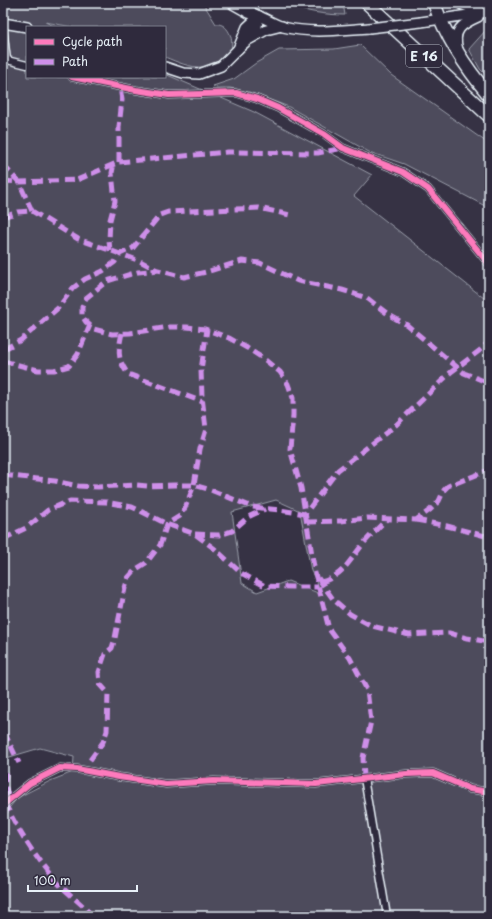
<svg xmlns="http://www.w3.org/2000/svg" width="492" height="919" font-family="'Playpen Sans',sans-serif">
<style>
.green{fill:#4d4b5c;stroke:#9a9eaa;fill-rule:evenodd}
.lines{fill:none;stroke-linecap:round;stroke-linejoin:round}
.street-casing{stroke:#e8f1f8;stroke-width:9}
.secondary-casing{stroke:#e8f1f8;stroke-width:12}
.highway-casing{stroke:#e8f1f8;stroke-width:15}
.street{stroke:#2f2a3d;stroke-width:6}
.secondary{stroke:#2f2a3d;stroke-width:9}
.highway{stroke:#2f2a3d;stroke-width:12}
.secondary-bridge-casing{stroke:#e8f1f8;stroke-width:12;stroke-linecap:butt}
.secondary-bridge{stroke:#2f2a3d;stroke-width:9}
.quiet{stroke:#ce8fe9;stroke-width:5;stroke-dasharray:10 5;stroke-linecap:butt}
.cycleway-casing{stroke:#2f2a3d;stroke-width:8}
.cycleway{stroke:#fd7abc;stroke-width:6}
.labels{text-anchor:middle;stroke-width:3;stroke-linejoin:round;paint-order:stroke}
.shield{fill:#2f2a3d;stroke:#b0b5c0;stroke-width:1}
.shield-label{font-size:13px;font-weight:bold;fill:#e8f1f8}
</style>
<rect width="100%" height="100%" fill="#363244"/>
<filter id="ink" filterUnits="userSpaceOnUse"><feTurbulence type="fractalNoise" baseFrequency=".025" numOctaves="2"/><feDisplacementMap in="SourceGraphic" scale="8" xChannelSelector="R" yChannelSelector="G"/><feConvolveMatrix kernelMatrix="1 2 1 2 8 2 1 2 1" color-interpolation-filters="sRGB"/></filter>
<g filter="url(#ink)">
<!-- green -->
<g class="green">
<path d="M3 3H203L216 24C228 23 234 39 231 49 227 58 214 67 204 67 190 68 177 62 165 57V27H73L45 22 56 27H27V77H165V74L254 112 372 175 354 196 489 302V916H3V816L17 798 50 781 73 772 74 757 40 748 3 759ZM276 500 300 511 311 571 323 595 288 581 257 592 242 583 232 512Z"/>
<path d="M287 3H339L344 9 345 15C329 15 300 12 287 3Z"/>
<path d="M486 30H489V78L480 69 469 49Z"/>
<path d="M360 45 391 75 489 144V208L404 164 369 152 289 107 249 92 230 88H216L213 86 234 79 256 63 279 50 334 49Z"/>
</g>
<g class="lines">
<!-- street casing -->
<g class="street-casing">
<g id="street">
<path d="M3 27 7 60"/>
<path d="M3 59 27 65"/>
<path d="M72 77 136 90 169 95 236 93 257 99 278 108 324 134 343 148 403 172 428 189 489 264"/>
<path d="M364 778 387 916"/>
<path d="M3 805 30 783 60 768 77 769 119 777 166 784 214 781 316 784 406 774 433 773 470 789 489 792"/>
</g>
</g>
<!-- secondary casing -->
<g class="secondary-casing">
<g id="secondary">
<path d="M255 14C264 18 274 24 283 27 313 34 339 30 369 28"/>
<path d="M421 22 488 12"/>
<path d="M3 23 27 27"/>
<path d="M250 39 266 30 282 26"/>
<path d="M238 49 247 27 259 16"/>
<path d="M458 50C452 30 462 24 478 17"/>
<path d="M165 67 183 73 199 74 221 66 238 49 247 41 257 26 259 16"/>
</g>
</g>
<!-- highway casing -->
<g class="highway-casing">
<g id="highway">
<path d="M234 3 250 12"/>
<path d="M367 3 489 116"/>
<path d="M434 3C446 37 465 67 489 95"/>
<path d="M462 3 489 12"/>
</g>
</g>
<!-- street -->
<use href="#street" class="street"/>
<!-- secondary -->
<use href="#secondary" class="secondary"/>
<!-- highway -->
<use href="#highway" class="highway"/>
<!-- secondary-bridge casing -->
<g class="secondary-bridge-casing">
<path id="secondary-bridge" d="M369 28 421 22"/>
</g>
<!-- secondary-bridge -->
<use href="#secondary-bridge" class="secondary-bridge"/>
<!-- quiet -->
<g class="quiet">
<path d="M3 125C5 131 5 136 3 142"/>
<path d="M119 162V127L122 100 120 87"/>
<path d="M3 165 19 182 32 211"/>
<path d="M3 181 19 182 77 180 119 162 228 152 318 153 343 148"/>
<path d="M3 217 18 212 32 211 78 239 140 261 157 270"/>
<path d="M110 251 109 240 110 220 115 201 112 173 114 163"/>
<path d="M122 333C118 351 117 359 128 374L203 402"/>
<path d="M3 348 8 347 21 340 58 308 73 288 85 279 103 271 115 262 120 254 133 248 160 215 168 212 259 208 290 215"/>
<path d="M3 361 38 370H54L69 366 78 354 90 325"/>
<path d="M3 475 55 481 78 486 98 487 136 485 148 486 174 485H194L211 490 252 507 279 510 305 514 338 470 396 425 451 372 479 351 489 342"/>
<path d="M416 520 447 526 489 537"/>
<path d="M307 522 341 521 367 518 416 520 430 510 439 501 444 490 448 486 489 470"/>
<path d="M195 534 219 535 232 531 248 517 265 509"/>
<path d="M3 539 26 528 48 510 70 501 106 502 132 507 169 525 195 534 215 549 241 573 265 586 291 587H318"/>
<path d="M318 578 333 599 350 614 372 626 409 635 449 633 467 638 489 642"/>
<path d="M321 582C343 576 350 560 363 544 371 535 379 527 387 519"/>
<path d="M3 733 6 736 19 763"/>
<path d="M90 760 103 742 107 731 108 693 100 684 99 672 105 654 112 648 115 638 125 588 128 578 135 570 146 563 160 545 167 524 180 516 185 508 194 485 200 449 206 429 202 397 201 370 207 329"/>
<path d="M6 772 5 785 9 799"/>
<path d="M364 778 363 758 371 721 367 690 350 658 329 629 315 573 301 488 290 449 293 416V398L288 384 280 372 264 359 247 348 229 338 205 329 187 327H169L130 333 112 334 94 329 86 322 82 316V307L86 298 107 281 138 272 158 270 184 277 206 272 242 261 260 263 298 281 342 290 367 298 389 315 407 325 464 373 489 383"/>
<path d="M5 803C18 831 36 859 57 882 68 894 82 903 92 916"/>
</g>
<!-- cycleway casing -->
<g class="cycleway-casing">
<g id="cycleway">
<path d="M72 77 136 90 169 95 236 93 257 99 278 108 324 134 343 148 403 172 428 189 489 264"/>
<path d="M3 805 30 783 60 768 77 769 119 777 166 784 214 781 316 784 406 774 433 773 470 789 489 792"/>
</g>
</g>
<!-- cycleway -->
<use href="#cycleway" class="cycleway"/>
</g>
</g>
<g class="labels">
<!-- shield labels -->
<rect class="shield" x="406" y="45" width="36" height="22" rx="3"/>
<g class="shield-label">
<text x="424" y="61">E 16</text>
</g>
</g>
<!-- margin -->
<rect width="492" height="919" fill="none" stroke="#2f2a3d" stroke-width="16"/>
<rect x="8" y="8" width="476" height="903" fill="none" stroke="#e8f1f8" stroke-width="1.5" filter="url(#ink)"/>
<!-- legend -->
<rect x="26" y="26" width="140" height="52" fill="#2f2a3d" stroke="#797a88"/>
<rect x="34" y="39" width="20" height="6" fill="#fd7abc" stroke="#797a88"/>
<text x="62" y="46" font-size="12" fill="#e8f1f8">Cycle path</text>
<rect x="34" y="59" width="20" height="6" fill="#ce8fe9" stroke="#797a88"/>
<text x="62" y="66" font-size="12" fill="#e8f1f8">Path</text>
<!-- scale -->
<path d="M28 885v6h109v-6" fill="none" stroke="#e8f1f8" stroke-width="2"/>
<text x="34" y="885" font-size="12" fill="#e8f1f8" stroke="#2f2a3d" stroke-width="3" paint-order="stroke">100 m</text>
</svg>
